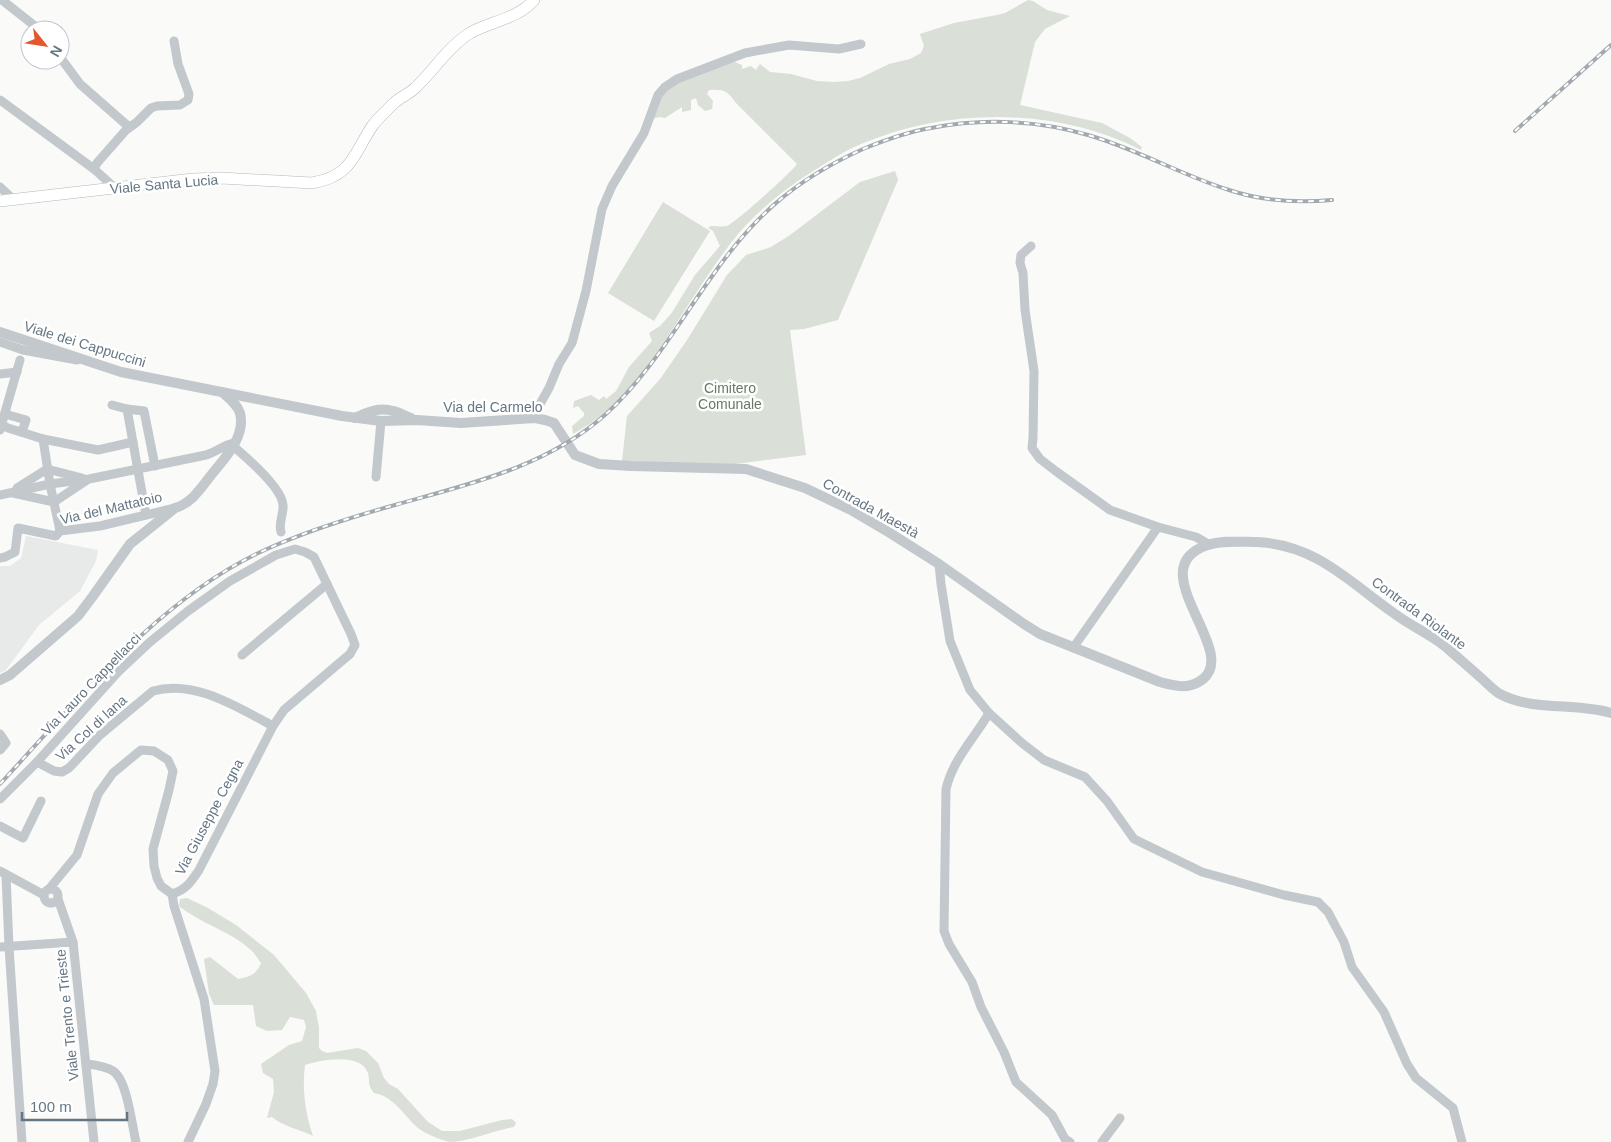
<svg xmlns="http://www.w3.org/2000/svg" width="1611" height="1142" font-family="Helvetica,sans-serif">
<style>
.built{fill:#e8e9e9}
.green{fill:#dadfd7}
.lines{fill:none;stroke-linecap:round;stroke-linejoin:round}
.secondary-casing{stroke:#b3babf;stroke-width:12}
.minor{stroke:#c3c8cc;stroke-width:9}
.tertiary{stroke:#c3c8cc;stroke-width:10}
.secondary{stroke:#fff;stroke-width:11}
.rail-casing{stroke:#a2aab0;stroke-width:4}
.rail{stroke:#fff;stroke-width:2;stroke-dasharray:5.5;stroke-linecap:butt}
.labels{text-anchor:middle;stroke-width:5;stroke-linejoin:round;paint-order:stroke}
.street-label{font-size:14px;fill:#657683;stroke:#fff}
.park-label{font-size:14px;fill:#687a64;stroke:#fff}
</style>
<rect width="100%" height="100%" fill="#fafaf8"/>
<!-- built -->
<path class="built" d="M26 536 98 550 96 561 80 591 39 625 6 670 0 673V566H10L21 558Z"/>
<!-- green -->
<g class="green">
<path d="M1028 0 1033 1 1047 10 1070 16 1045 29 1035 42 1020 105 1102 123 1130 138 1142 147 1141 150C1058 108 953 107 866 142 845 150 826 163 807 175 781 192 758 211 738 234 691 292 658 366 602 415 593 422 583 428 573 434L572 426 584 416V413L578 406 573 408 574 401 591 395 599 400 604 396 606 399 616 391 629 367 652 341 649 333 660 326 671 314 695 275 720 246 713 231 708 228 711 226C716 226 722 227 727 226 734 224 793 171 797 164L736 103C727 91 725 89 709 90L707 94 713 101 712 109 705 111 698 105 696 98 691 100V110L682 112V107L665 118 660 117 651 119C655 111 658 100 663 94 679 77 714 67 735 62L742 65V69L751 66 756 70 760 64 770 72 791 74 817 81 834 82 848 81 860 78 889 64 910 59 921 53 924 46 920 34 954 23 997 15 1005 13Z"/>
<path d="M895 171 898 180 838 320 804 329 790 330 806 455 727 465 622 461 627 416 660 379 687 340 727 275 746 255 771 247 790 235 860 182Z"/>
<path d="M663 202 710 231 654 321 608 293Z"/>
<path d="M187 898 208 908 236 925 274 955 306 993 316 1011 319 1028V1048L322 1051 327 1053 358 1048 366 1051 378 1063 384 1078 389 1084 398 1089 428 1122 442 1131H460L502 1120 512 1119 516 1123 514 1127C495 1130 468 1142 450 1142 440 1140 426 1134 418 1128 403 1115 395 1097 374 1093 366 1083 371 1079 367 1071 358 1053 321 1060 305 1065 302 1088 305 1113 313 1136 299 1129 284 1127 272 1117L267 1118 274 1092 273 1079 263 1073 261 1064 289 1045 302 1041 306 1027 304 1020 290 1017 282 1030 267 1031 256 1026 253 1005H214L209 994 204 959 210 957 238 979C249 977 256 975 261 963 258 959 255 954 252 951 231 931 201 924 179 906L180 899Z"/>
</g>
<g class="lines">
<!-- secondary casing -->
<g class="secondary-casing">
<path id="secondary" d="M0 201 193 179 221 178 312 183C353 176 353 154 373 125 379 117 387 110 394 103 400 97 410 94 416 87 434 70 448 47 470 33 491 21 518 19 534 0"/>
</g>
<!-- minor -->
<g class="minor">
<path d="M2 0 40 30"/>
<path d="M60 57 80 84 129 127"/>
<path d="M0 100 94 169"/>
<path d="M0 187 14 200"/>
<path d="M115 188 94 169 97 163 126 130 137 122 151 108 157 106 180 105 188 100 189 94 178 64 174 41"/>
<path d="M1031 246 1021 255 1020 263 1023 273 1025 310 1034 371 1033 438 1032 448 1040 459 1057 472 1110 510 1158 527 1196 537 1208 544"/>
<path d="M0 342 23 350 77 360"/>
<path d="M0 374 17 372"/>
<path d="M112 405 127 409 144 411 155 466"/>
<path d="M127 409 146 515"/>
<path d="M5 414 26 420 22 432"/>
<path d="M535 418V413L549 388 559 364 572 343 586 291 602 209 612 186 644 133 658 95 665 87 677 79 745 53 789 45 839 49 861 44"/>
<path d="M0 424 8 428 43 439 98 450 133 442"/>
<path d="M0 430 20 360"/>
<path d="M43 439 50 484 60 531"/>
<path d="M233 446C246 457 282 488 283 505 284 514 278 523 281 532"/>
<path d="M376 477 381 421"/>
<path d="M17 488 47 469 82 478"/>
<path d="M13 493 54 502 87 480"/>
<path d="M0 495 50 484 89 479 206 455C216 452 224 445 234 443"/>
<path d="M0 558 5 557 15 552 18 528 56 536 60 531 100 526 175 508"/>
<path d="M939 564 941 584 950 641 970 690 989 713 1022 743 1044 760 1085 777 1107 801 1134 839 1202 872 1284 895 1318 902 1328 912 1344 942 1352 967 1384 1012 1407 1064 1416 1078 1453 1108 1462 1142"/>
<path d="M1073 648 1158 527"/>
<path d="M242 655 327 584"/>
<path d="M989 713C974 739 953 759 946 789L944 931 949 944 972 982 981 1007 1004 1052 1016 1082 1052 1115 1065 1139 1070 1142"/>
<path d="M0 734 6 743 0 750"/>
<path d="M37 762 54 771 62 772 69 768 100 735 153 691C194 679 237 707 273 726"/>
<path d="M0 799 37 762 118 672 150 642 188 611 230 581 276 555 295 549 305 552 314 557 351 634 355 645 350 654 284 710 273 726 199 870C191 882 186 890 172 894L161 886 157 878 154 866 153 849 169 790 173 771 168 760 154 751 141 750 113 773 98 794 77 855 49 889"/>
<path d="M0 826 23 838 41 801"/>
<path d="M0 871 44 895"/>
<path d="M6 875 9 947 22 1142"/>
<circle cx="51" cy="896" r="7"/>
<path d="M172 894 174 906 204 999 215 1071 213 1084 206 1104 188 1142"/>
<path d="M58 899 73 942 94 1142"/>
<path d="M0 947 73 942"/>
<path d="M86 1064C95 1065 105 1066 113 1071 127 1079 132 1126 136 1142"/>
<path d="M1102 1142 1120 1118"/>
</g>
<!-- tertiary -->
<g class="tertiary">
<path d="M0 332 121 372 342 416 381 421 417 420 461 423 535 418 545 420 554 423 575 455 599 464 631 466 746 469 805 488 851 510 890 533 939 564 1024 624 1040 634 1160 682C1176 686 1189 690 1203 679 1240 650 1138 567 1208 545 1221 540 1243 542 1257 542 1317 545 1349 582 1395 614 1411 626 1430 634 1446 647 1457 657 1469 667 1480 677 1486 682 1493 690 1500 694 1534 712 1575 702 1611 713"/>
<path d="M355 418C367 412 379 407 393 411 399 412 405 416 411 418"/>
<path d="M0 680 10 675 78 616 93 596 130 544 175 508C192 503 201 488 212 474 225 458 246 436 240 413 237 404 229 398 222 392"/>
</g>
<!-- secondary -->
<use href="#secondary" class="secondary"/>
<!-- rail casing -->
<g class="rail-casing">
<g id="rail">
<path d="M1515 131 1611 45"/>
<path d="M0 784C78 700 161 596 267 549 309 530 352 517 395 505 469 484 547 467 606 414 647 377 676 327 708 282 751 219 792 181 863 149 885 140 907 132 931 128 982 118 1038 120 1088 135 1137 149 1181 175 1229 190 1262 201 1298 203 1332 200"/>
</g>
</g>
<!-- rail -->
<use href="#rail" class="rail"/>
</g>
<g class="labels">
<!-- street labels -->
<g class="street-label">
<text transform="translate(164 184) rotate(-5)" y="5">Viale Santa Lucia</text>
<text transform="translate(85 344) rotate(17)" y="5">Viale dei Cappuccini</text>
<text x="493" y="412">Via del Carmelo</text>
<text transform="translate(111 508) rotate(-13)" y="5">Via del Mattatoio</text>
<text transform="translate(871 508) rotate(29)" y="5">Contrada Maestà</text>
<text transform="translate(1419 613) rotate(36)" y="5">Contrada Riolante</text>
<text transform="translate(91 684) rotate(-46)" y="5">Via Lauro Cappellacci</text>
<text transform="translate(91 728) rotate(-42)" y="5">Via Col di lana</text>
<text transform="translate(209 817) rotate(-62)" y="5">Via Giuseppe Cegna</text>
<text transform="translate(67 1015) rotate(-96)" y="5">Viale Trento e Trieste</text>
</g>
<!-- park labels -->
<g class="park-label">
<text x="730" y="393">Cimitero<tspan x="730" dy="16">Comunale</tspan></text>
</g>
</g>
<!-- north arrow -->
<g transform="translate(45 45) rotate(120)"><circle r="24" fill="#ffffff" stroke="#c1c8cd"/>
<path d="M0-4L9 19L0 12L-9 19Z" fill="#e4572e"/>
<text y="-8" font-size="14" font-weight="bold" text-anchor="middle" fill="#657683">N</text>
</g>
<!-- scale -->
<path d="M22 1112v8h105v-8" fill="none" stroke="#657683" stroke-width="2.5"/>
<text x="30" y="1112" font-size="15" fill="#657683" stroke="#ffffff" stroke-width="4" paint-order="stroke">100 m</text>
</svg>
